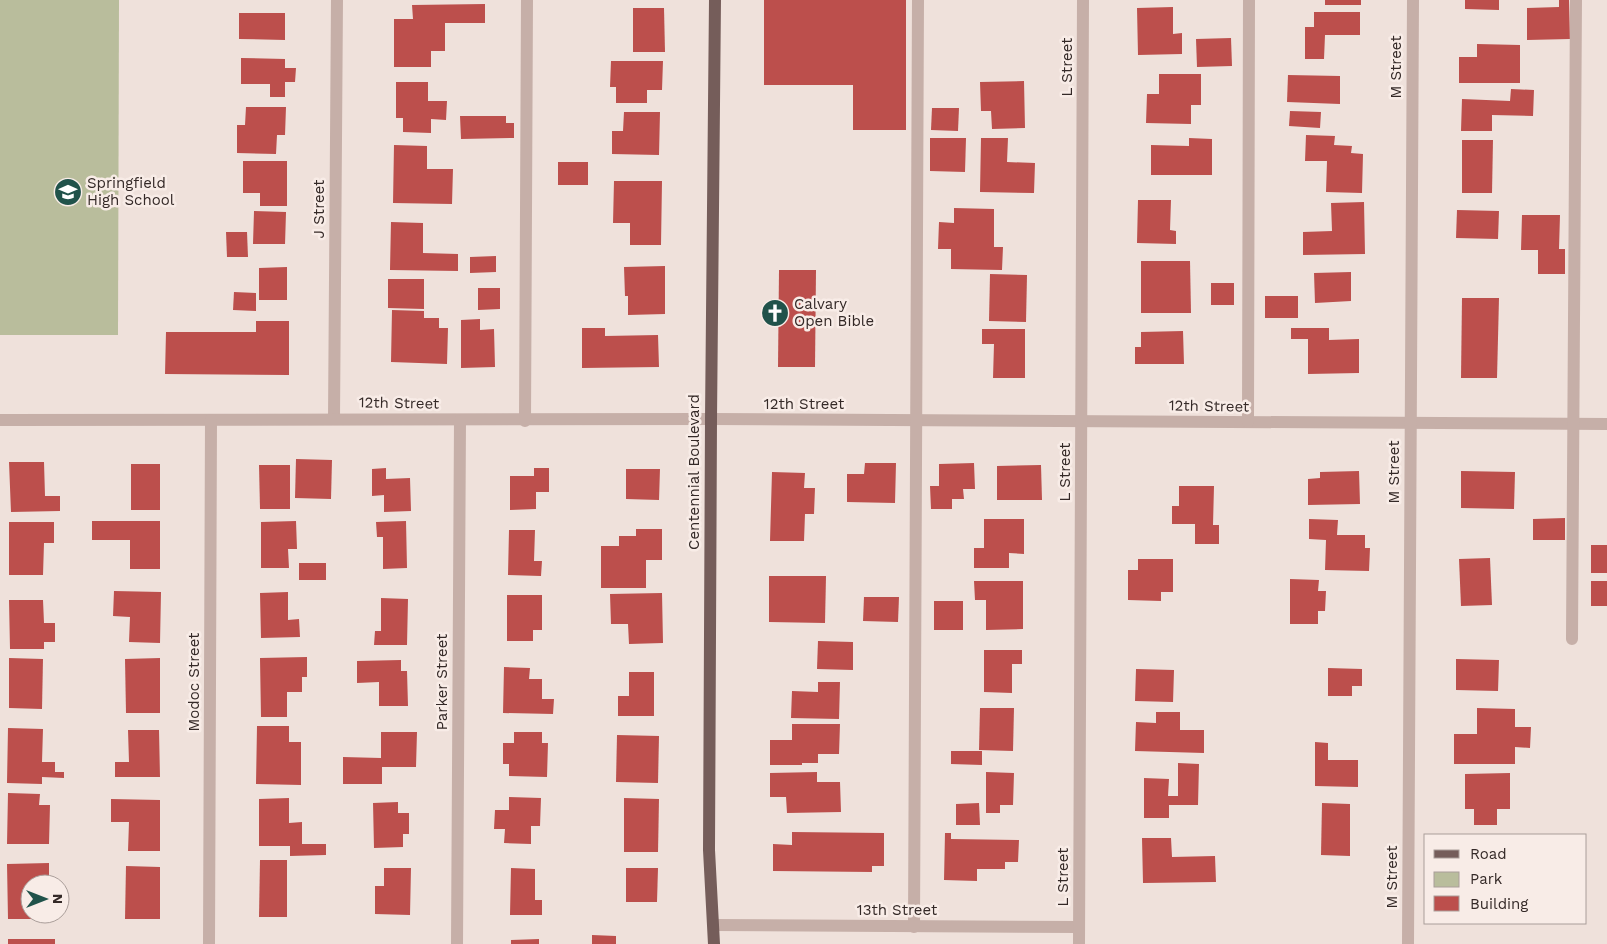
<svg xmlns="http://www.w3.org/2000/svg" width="1607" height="944" font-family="'Work Sans',sans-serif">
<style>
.green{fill:#b9bd9c}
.building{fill:#bc4f4c}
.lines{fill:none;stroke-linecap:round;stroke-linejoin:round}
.minor{stroke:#c6afa8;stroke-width:12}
.major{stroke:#755d5a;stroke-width:12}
.labels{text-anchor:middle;stroke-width:5;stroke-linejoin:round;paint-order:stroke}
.street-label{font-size:15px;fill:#342927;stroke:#f8ece7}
.poi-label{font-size:15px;fill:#342927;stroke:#f8ece7;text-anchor:start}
</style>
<rect width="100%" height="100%" fill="#efe1db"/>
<!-- green -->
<path class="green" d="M0 0H119L118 335H0Z"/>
<!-- building -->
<g class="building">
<path d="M764 0H906V130H853V85H764Z"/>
<rect x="1325" y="0" width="36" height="5"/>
<path d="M1465 0H1499V10L1465 9Z"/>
<path d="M1559 0H1569L1570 39 1527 40V8L1559 7Z"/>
<path d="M485 4V23H445V51H431V67H394V19H413L412 5Z"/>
<path d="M1173 7V34L1182 33V54L1138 55 1137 8Z"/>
<path d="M633 8H664L665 52H633Z"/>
<path d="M1314 12H1360V35H1325L1324 59H1305V27H1314Z"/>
<path d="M239 13H285V40L239 39Z"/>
<path d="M1231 38 1232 66 1197 67 1196 39Z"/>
<path d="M1477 44 1520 45V83H1459V57H1477Z"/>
<path d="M241 58 285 59V68H296L295 82H285V97H270V84H241Z"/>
<path d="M611 61H663L662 90H647V103H616V87H610Z"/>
<path d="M1159 74H1201V105H1191V124L1146 123 1147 94H1159Z"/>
<path d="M1288 75 1340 76V104L1287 102Z"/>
<path d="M1024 81 1025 128 992 129 991 111H981L980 82Z"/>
<path d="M396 82H428V101H447L446 120 431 119V133L403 132V118H396Z"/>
<path d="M1511 89 1534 90 1533 116 1492 115V131H1461L1462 99 1510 101Z"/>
<path d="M246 107H286L285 135H277L276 154 237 153V125H245Z"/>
<path d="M932 108H959L958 131 931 130Z"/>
<path d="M1290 111 1321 112 1320 128 1289 126Z"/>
<path d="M624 112H660L659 155 612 154V131H623Z"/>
<path d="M460 116H506V123H514V138L461 139Z"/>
<path d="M1306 135 1335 136 1334 145 1352 146 1351 153 1363 154 1362 193 1326 192 1327 161H1305Z"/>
<path d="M930 138H966L965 172 930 171Z"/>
<path d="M981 138H1008L1007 162 1035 163 1034 193 980 192Z"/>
<path d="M1189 138 1212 139V175H1151V145L1189 146Z"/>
<path d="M1462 140H1493L1492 193H1462Z"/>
<path d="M394 145 427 146V169H453L452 204 393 203Z"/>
<path d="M243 161H287V206H260V193H243Z"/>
<rect x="558" y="162" width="30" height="23"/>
<path d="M614 181H662L661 245H630V223H613Z"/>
<path d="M1138 200H1171L1170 230 1176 231V244L1137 243Z"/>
<path d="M1364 202 1365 254 1303 255V232L1332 231 1331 203Z"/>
<path d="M954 208 994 209V247H1003L1002 270 951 269V249H938L939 222 954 223Z"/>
<path d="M1457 210 1499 211 1498 239 1456 238Z"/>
<path d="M254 211 286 212 285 244H253Z"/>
<path d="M1522 215H1560L1559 249H1565V274H1538V250H1521Z"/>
<path d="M391 222 423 223V253L458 254V271L390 270Z"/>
<path d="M226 232H247L248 257H227Z"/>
<path d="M496 256V272L470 273V257Z"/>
<path d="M1141 261H1190L1191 313H1141Z"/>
<path d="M665 266V314L628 315V296H625L624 267Z"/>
<path d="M287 267V300H259V268Z"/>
<path d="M779 270H816L815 367H778Z"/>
<path d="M1351 272V301L1315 303 1314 273Z"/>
<path d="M990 274 1027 275 1026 322 989 321Z"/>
<path d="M388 279H424V309L388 308Z"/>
<rect x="1211" y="283" width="23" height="22"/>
<path d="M478 288H500V309L478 310Z"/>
<path d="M234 292 256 293V311L233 310Z"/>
<rect x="1265" y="296" width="33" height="22"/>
<path d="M1462 298H1499L1497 378H1461Z"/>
<path d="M392 310 424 311V318H439V328H448L447 364 391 362Z"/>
<path d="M480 319V330L494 329 495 367 461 368V320Z"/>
<path d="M256 321H289V375L165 374 166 332H256Z"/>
<path d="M582 328H605V336L658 335 659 367 582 368Z"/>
<path d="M1291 328H1329V340L1359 339V373L1308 374V339H1291Z"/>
<path d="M982 329H1025V378H993L994 344H982Z"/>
<path d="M1183 331 1184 364H1135V347H1141V332Z"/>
<path d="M296 459 332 460 331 499 295 498Z"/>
<path d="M9 462H44L45 496H60V511L11 512Z"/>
<path d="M865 463H896L895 503 847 502V474H864Z"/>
<path d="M974 463 975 489H963L964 499H952V509H931L930 486H939V464Z"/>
<rect x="131" y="464" width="29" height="46"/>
<path d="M259 465H290V509H260Z"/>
<path d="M1041 465 1042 500H997V466Z"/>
<path d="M386 468V479L410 478 411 511 384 512V495L372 496V469Z"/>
<path d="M534 468H549V492H536V509L510 510V476H534Z"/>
<path d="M626 469H660L659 500 626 499Z"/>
<path d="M1359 471 1360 504 1308 505V479L1320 478V472Z"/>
<path d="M1461 471 1515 472 1514 509 1461 508Z"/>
<path d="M772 472 805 473 804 488H815L814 514H805L804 541H770Z"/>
<path d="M1179 486H1214L1213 525H1219V544H1195V524H1172V506H1179Z"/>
<path d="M1565 518V540H1533V519Z"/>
<path d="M984 519H1024V554L1009 553V568H974V548H984Z"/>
<path d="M1309 519 1338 520 1337 535H1365V548H1370L1369 571 1325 570 1326 540 1309 539Z"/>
<path d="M92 521H160V569H130V540H92Z"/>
<path d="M296 521 297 549H288L289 568H261V522Z"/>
<path d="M406 521 407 568 383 569V537H377L376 522Z"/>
<path d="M9 522H54V543H44L43 575H9Z"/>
<path d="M636 529H662V560H646V588H601V546H619V536H636Z"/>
<path d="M509 530H535L534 561H542L541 576 508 575Z"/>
<rect x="1591" y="545" width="16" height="28"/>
<path d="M1490 558 1492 605 1461 606 1459 559Z"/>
<path d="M1138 559H1173V592H1161V601L1128 600V570H1138Z"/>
<rect x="299" y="563" width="27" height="17"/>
<path d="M769 576H826L825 623 769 622Z"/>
<path d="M1290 579 1319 580 1318 591H1326L1325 611H1318V624H1290Z"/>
<path d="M974 581H1023V629L986 630V600H975Z"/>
<rect x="1591" y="581" width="16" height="25"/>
<path d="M114 591 161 592 160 643 129 642 130 617 113 616Z"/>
<path d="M288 592V620L299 619 300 637 261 638 260 593Z"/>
<path d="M662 593 663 643 629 644 628 624H611L610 594Z"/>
<path d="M507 595H542V630H533V641H507Z"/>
<path d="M864 597H899L898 622 863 621Z"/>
<path d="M381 598 408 599 407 645H374L375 631H381Z"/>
<path d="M9 600H43L44 623H55V642H44V649H10Z"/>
<rect x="934" y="601" width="29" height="29"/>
<path d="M818 641 853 642V670L817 669Z"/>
<path d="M984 650H1022V664H1012V693L984 692Z"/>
<path d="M307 657V677H302V692H287V717H261L260 658Z"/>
<path d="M9 658 43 659 42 709 9 708Z"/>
<path d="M160 658V713H126L125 659Z"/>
<path d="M1456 659 1499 660 1498 691 1456 690Z"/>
<path d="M401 660V671H407L408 706H379V682L357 683V661Z"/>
<path d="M504 667 530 668 529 679H542V699H554L553 714 503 713Z"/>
<path d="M1328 668 1362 669V686H1352V696H1328Z"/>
<path d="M1136 669 1174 670 1173 702 1135 701Z"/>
<path d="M629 672H654V716H618V696H629Z"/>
<path d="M818 682H840L839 719 791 718 792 691 818 692Z"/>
<path d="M980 708H1014L1013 751 979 750Z"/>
<path d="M1477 708 1515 709V727H1531L1530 748 1515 747V764H1454V734H1477Z"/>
<path d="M1156 712H1180V730H1204V753L1135 751 1136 722 1156 723Z"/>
<path d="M792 724H840L839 754H818V763H802V765H770V740H792Z"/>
<path d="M257 726H289V742H301V785L256 784Z"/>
<path d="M8 728 43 729 42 762H55V772H64V778L42 777V784L7 783Z"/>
<path d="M128 730H159L160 777H115V762H129Z"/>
<path d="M381 732H417L416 767H382V784H343V757L381 758Z"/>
<path d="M514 732H542V743H548L547 777 509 776V764H503V743H514Z"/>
<path d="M617 735 659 736 658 783 616 782Z"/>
<path d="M1315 742 1328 743V760H1358V787L1315 786Z"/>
<path d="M951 751H982V765L951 764Z"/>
<path d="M1178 763 1199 764 1198 805H1169V818H1144V778L1169 779 1168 796H1178Z"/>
<path d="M817 772V782H840L841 812 787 813 786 797H770V773Z"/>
<path d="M986 772 1014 773 1013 805H1000V813H986Z"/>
<path d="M1510 773V809H1497V825H1474V809H1465V774Z"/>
<path d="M8 793 40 794 39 805H50L49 844H7Z"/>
<path d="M509 797 541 798 540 826H531V844L504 843 505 829H494L495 810H509Z"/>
<path d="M289 798V823L302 822V844H326V855L290 856V846H259V799Z"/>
<path d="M624 798 659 799 658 852H624Z"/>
<path d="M111 799 160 800V851H128L129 822H111Z"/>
<path d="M398 802V813H409V834H403V847L374 848 373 803Z"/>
<path d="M979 803 980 825H956V804Z"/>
<path d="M1322 803 1350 804V856L1321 855Z"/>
<path d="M792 832 884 833V866H872V872L773 871V844L792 845Z"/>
<path d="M945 833H951V839L1019 840 1018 862H1005V869H977V881L944 880Z"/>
<path d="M1142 838H1171L1172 857 1215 856 1216 882 1143 883Z"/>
<path d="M260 860H287V917H259Z"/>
<path d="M49 863V884H30V914H48V919H8L7 864Z"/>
<path d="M126 866 160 867V919H125Z"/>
<path d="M384 868H411L410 915 375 914V886H384Z"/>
<path d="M511 868 535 869V900H542V915H510Z"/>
<path d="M626 868H658L657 902H626Z"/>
<path d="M592 935 616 936V944H592Z"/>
<rect x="8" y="939" width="47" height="5"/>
<path d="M539 939V944H511V940Z"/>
</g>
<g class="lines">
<!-- minor -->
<g class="minor">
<path d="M334 419 337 0"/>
<path d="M0 420 711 419 1607 424"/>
<path d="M525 421 527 0"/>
<path d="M1248 422 1249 0"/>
<path d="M1572 639 1576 0"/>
<path d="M714 925 1079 927"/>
<path d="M914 927 918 0"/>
<path d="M209 944 211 420"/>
<path d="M457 944 460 421"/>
<path d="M1079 944 1083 0"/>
<path d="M1408 944 1413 0"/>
</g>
<!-- major -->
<path class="major" d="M714 944 709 850 711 419 715 0"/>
</g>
<!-- icons -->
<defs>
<g id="school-disc" transform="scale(1.4375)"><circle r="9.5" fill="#20524a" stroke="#f8ece7"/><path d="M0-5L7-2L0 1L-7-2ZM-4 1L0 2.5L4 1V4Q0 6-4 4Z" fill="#fff"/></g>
<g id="church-disc" transform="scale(1.4375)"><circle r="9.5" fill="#20524a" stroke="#f8ece7"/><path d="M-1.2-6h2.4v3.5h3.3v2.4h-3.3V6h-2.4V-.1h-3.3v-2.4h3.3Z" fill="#fff"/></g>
</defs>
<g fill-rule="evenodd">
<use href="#school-disc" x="68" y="192"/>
<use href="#church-disc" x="775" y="313"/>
</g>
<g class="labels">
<!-- street labels -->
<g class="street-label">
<text transform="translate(1067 67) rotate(-90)" y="5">L Street</text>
<text transform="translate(1396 67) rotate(-90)" y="5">M Street</text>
<text transform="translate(319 209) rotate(-90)" y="5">J Street</text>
<text transform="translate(399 403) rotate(1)" y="5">12th Street</text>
<text x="804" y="409">12th Street</text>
<text transform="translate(1209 406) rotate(1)" y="5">12th Street</text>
<text transform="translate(694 472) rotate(-90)" y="5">Centennial Boulevard</text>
<text transform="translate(1065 472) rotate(-90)" y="5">L Street</text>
<text transform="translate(1394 472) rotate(-90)" y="5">M Street</text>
<text transform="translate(194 682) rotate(-90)" y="5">Modoc Street</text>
<text transform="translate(442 682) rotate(-90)" y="5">Parker Street</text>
<text transform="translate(1063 877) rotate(-90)" y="5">L Street</text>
<text transform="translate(1392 877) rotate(-90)" y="5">M Street</text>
<text x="897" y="915">13th Street</text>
</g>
<!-- poi labels -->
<g class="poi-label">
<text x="87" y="188">Springfield<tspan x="87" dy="17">High School</tspan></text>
<text x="794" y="309">Calvary<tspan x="794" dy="17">Open Bible</tspan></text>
</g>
</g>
<!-- legend -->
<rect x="1424" y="834" width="162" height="90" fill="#f8ece7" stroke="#aa9e9a"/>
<rect x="1434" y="850" width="25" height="8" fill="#755d5a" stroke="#aa9e9a"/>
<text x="1470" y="859" font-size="15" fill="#342927">Road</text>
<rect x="1434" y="872" width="25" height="15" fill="#b9bd9c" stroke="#aa9e9a"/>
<text x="1470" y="884" font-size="15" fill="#342927">Park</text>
<rect x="1434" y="896" width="25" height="15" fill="#bc4f4c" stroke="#aa9e9a"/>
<text x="1470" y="909" font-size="15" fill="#342927">Building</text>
<!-- north arrow -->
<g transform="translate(45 899) rotate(90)"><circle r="24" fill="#f8ece7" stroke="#aa9e9a"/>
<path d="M0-4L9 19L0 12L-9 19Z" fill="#20524a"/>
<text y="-8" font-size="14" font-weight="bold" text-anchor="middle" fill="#342927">N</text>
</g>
</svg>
